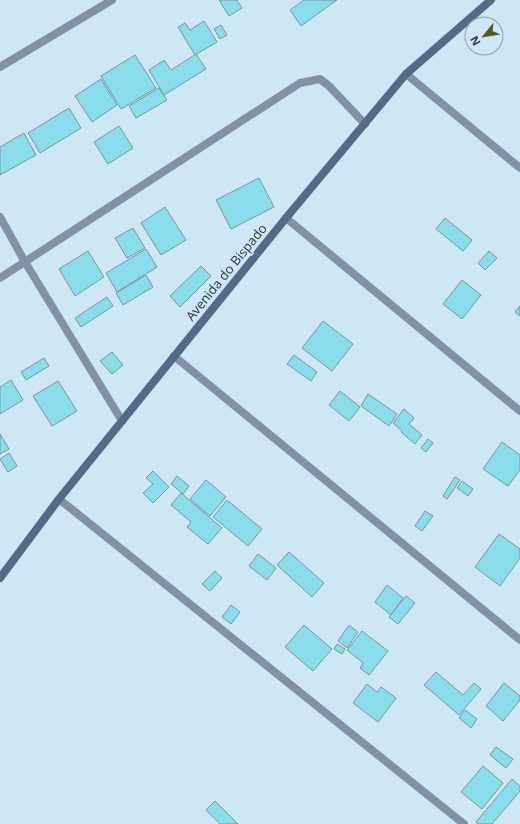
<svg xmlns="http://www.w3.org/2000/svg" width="520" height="824" font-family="'Open Sans',sans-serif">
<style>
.building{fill:#89dcea;stroke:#78969b}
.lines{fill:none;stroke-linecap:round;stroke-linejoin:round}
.lane{stroke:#8291a7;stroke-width:8}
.street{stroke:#8291a7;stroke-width:8}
.secondary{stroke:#546a89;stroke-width:8}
.labels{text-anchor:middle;stroke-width:4;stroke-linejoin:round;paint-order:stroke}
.street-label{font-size:13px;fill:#2d373d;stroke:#cde7f6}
</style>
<rect width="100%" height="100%" fill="#cde7f6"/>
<!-- building -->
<g class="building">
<path d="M219 0H237L242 8 229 16Z"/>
<path d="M304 0H337L301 26 290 10Z"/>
<path d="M204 21 217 42 195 55 178 27 185 23 190 30Z"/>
<path d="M221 25 227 35 220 39 214 29Z"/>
<path d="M196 54 206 69 164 95 149 70 164 60 171 70Z"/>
<path d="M135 55 156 88 121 109 101 76Z"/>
<path d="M101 79 117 105 92 122 75 96Z"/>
<path d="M159 88 167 100 136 118 129 106Z"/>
<path d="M69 108 81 128 40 153 28 133Z"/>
<path d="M119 126 133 148 108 164 94 142Z"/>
<path d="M24 133 36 155 0 175V147Z"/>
<path d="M259 178 274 207 231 229 216 200Z"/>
<path d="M165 207 186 240 161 255 141 223Z"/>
<path d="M445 218 472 240 463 251 436 229Z"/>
<path d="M133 228 145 248 127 258 115 238Z"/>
<path d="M146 249 157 267 117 292 106 273Z"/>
<path d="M88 251 104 277 75 296 59 269Z"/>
<path d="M489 251 497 258 485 270 478 263Z"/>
<path d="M201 266 211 276 180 307 170 296Z"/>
<path d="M146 275 153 287 123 305 116 293Z"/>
<path d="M462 280 481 295 462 319 443 304Z"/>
<path d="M107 297 113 306 81 327 75 318Z"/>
<path d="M520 306V316L515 312Z"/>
<path d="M323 321 353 344 332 371 302 348Z"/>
<path d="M112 352 123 365 112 374 100 361Z"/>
<path d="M294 355 317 372 311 381 287 364Z"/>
<path d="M44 358 49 366 26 380 21 372Z"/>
<path d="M11 380 23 400 0 414V387Z"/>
<path d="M58 381 77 411 52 426 33 396Z"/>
<path d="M340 391 360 407 349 421 329 405Z"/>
<path d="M368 394 397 414 389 426 361 406Z"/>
<path d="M404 409 414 418 409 424 422 435 415 444 401 432 402 431 393 423Z"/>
<path d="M0 434 9 449 0 454Z"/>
<path d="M428 439 433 443 426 452 421 448Z"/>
<path d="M502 442 520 455V470L508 486 483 469Z"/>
<path d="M9 453 17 466 8 472 0 459Z"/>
<path d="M153 471 169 487 153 503 143 493 153 484 146 478Z"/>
<path d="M177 476 189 486 183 494 171 484Z"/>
<path d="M455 477 460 480 447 499 443 496Z"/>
<path d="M206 480 226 497 210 516 190 499Z"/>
<path d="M462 481 473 489 468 496 457 488Z"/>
<path d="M181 493 222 528 208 544 187 527 191 522 171 505Z"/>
<path d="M227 500 262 529 248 546 213 517Z"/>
<path d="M425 511 433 516 422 531 415 526Z"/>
<path d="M499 534 520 549V558L500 586 475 567Z"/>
<path d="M289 552 324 583 312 597 277 565Z"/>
<path d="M258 554 276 568 267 580 249 566Z"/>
<path d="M215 571 222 578 210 591 202 584Z"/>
<path d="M387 585 403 598 391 615 375 602Z"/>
<path d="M406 596 415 603 398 624 389 617Z"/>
<path d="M231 605 240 612 231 624 222 617Z"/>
<path d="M304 625 332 649 313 671 285 647Z"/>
<path d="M349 625 358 632 347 648 338 641Z"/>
<path d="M362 631 388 651 369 675 360 668 363 663 347 650Z"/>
<path d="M337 644 345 649 342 654 334 649Z"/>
<path d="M436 672 463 695 474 683 481 689 459 715 424 685Z"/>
<path d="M504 683 520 696V700L503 721 486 706Z"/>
<path d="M367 684 377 692 381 687 396 698 378 722 353 703Z"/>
<path d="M465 710 477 719 471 728 459 718Z"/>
<path d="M496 747 513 759 506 768 490 755Z"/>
<path d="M483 766 503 783 482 809 461 792Z"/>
<path d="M512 779 520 786V791L492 824H478L476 822Z"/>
<path d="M215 801 238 824H220L206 810Z"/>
</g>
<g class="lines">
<!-- lane -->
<g class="lane">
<path d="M406 74 520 168"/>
<path d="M0 217 25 262 122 421"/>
<path d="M286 218 520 411"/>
<path d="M0 278 300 83 320 79 329 86 365 124"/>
<path d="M174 356 520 640"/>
<path d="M59 499 464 824"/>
</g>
<!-- street -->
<path class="street" d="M0 67 112 0"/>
<!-- secondary -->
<path class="secondary" d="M0 578 59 499 122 421 286 218 406 74 491 0"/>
</g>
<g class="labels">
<!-- street labels -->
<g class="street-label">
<text transform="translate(226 272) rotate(-51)" y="5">Avenida do Bispado</text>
</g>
</g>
<!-- north arrow -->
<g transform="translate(484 36) rotate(240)"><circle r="19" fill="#cde7f6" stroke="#8da1ac"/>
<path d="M0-3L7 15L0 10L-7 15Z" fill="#575926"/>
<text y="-6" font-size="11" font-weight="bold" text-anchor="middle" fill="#2d373d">N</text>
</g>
</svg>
